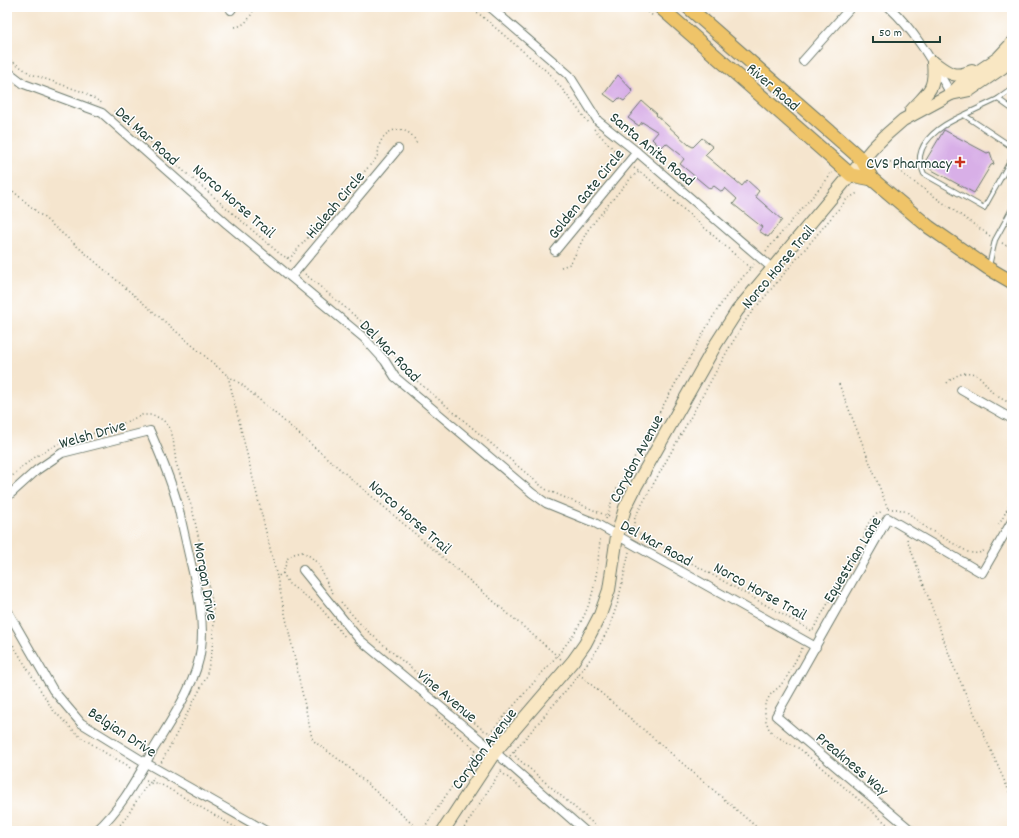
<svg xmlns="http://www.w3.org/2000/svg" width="1019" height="838" font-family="Dekko,sans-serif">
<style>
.building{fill:#d8afe7}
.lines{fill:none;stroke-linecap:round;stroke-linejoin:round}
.service-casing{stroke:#6a786a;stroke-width:6}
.minor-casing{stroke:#6a786a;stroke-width:10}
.secondary-casing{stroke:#6a786a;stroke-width:14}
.primary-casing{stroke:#6a786a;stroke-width:15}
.path{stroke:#6a786a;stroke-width:1.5;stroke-dasharray:1 3;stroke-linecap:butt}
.service{stroke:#fff;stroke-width:4}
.minor{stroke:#fff;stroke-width:8}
.secondary{stroke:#f9e7c3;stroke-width:12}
.primary{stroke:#efc469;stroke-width:13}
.poi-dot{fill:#c8321e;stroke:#fff;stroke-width:1.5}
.labels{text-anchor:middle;stroke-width:3;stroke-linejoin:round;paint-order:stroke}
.street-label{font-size:16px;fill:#1f3d34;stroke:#fff}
.poi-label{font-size:16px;fill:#1f3d34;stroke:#fff;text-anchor:end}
</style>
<rect width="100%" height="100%" fill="#fff"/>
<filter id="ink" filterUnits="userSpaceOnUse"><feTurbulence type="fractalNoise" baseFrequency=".025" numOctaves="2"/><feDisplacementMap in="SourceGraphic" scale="8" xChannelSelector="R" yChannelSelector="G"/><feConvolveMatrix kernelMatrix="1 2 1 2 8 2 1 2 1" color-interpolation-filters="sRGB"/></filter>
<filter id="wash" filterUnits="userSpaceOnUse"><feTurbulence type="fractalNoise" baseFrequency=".012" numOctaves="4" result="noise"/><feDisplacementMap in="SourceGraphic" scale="16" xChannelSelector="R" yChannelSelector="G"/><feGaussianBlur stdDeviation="0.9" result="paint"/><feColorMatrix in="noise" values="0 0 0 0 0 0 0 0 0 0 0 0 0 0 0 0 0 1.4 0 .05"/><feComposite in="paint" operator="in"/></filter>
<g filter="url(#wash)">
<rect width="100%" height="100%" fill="#f5e5ce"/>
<g id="blocks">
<!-- building -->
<g class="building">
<path d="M618 75 633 91 624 101 619 98 615 102 604 94Z"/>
<path d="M642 101 657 114 656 115 689 145 693 147 702 138 713 147 705 155 742 186 747 180 759 191 756 195V197L782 220 768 237 759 231 762 227 733 204 737 199 725 188 722 192 714 186 710 189 680 164 684 159 681 155 666 143 661 148 652 139 658 132 642 122 639 126 628 118Z"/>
<path d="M944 130 987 153 990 152 994 164 991 165 974 193 930 169 926 160Z"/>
</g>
</g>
</g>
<g filter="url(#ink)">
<use href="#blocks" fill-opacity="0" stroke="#6a786a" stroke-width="1"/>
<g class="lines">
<!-- service casing -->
<g class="service-casing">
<g id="service">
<path d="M1012 89 998 99 964 115 1012 147"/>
<path d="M998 99 1012 109"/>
<path d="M964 115C948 122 923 136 920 156 919 162 922 169 924 174L984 208 1012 158"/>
<path d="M989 266 995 240 1012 209"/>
</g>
</g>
<!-- minor casing -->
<g class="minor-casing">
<g id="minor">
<path d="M490 7 569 75 598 121 637 152 772 268"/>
<path d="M889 7C916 32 933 63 951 94"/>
<path d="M231 10 233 7"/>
<path d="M803 61 851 7"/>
<path d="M7 71 24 84 102 113 227 224 364 338 385 361 395 377 532 493 546 503 595 523 816 647"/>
<path d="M555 251 637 152"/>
<path d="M291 277 398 149"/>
<path d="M961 390 1012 419"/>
<path d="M7 497 37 470 62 453 150 431C160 454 170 478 177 502 181 520 185 538 189 555 196 585 205 618 201 648 197 683 171 720 153 750 137 778 121 809 96 831"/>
<path d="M303 570 359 639 495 752 585 831"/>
<path d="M7 610 53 690 81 723 146 763 266 831"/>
<path d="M912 831 776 716 888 518 982 573 1012 521"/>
</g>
</g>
<!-- secondary casing -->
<g class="secondary-casing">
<g id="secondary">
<path d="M933 62C948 73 954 79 972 71"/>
<path d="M951 94 964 81 998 58 1012 43"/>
<path d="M911 111C928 91 936 91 933 62"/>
<path d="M443 831 495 752 573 661 585 644 600 615 609 590 617 536 625 508 636 486 716 344 737 311 872 149 887 134 903 120 951 94 970 90 1002 68 1012 59"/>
</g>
</g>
<!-- primary casing -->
<g class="primary-casing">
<g id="primary">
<path d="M660 7 851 175 872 179"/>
<path d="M688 7 851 150 862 160 872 179 929 227 988 268 1012 282"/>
</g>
</g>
<!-- path -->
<g class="path">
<path d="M471 7 551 75 589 123"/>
<path d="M642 7 653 16"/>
<path d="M235 27C247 25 250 17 255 7"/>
<path d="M7 58 31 74 83 92 102 103"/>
<path d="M114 111 280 254 287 258 291 257 377 157C379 152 378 146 381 141 390 124 411 127 417 144"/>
<path d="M594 129 622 158"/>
<path d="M886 161 891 162 904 175 990 236"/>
<path d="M634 168 647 177 750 268"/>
<path d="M7 186 228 376 277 577"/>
<path d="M1002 243 1012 249"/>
<path d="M766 251 829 177 830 173H833"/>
<path d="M287 258 292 262"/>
<path d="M561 267 570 264 575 255 587 231 622 188 633 176 639 172"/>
<path d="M305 274 380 337 401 365 411 376 545 489 612 518"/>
<path d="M228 376 241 384 562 660"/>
<path d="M947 383C956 374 970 368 981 378 985 383 989 388 993 393 999 398 1006 401 1012 404"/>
<path d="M839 384 888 509"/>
<path d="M7 481 23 466 41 453 56 445 72 439 107 430 142 415H153L163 420 170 428 173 438 176 463 192 508 208 580 213 606 214 623 212 651 206 678 161 763"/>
<path d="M888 509H898L907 512 925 527 968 552C975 554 980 554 986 549"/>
<path d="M606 519 614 494 709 323 725 298 754 264"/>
<path d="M999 525 1012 500"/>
<path d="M629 528 812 631 822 614 863 542C865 528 869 516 883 511"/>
<path d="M632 535 635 517 728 350 747 318 847 199 856 194 857 191"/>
<path d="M907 539 953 665 1012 798"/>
<path d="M283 573 277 577 312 738 315 742 345 764 420 831"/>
<path d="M333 593C321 576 323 561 302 552L294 554 288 558 283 573 289 584 319 606 345 637"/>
<path d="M341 602 364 628 483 730 491 733"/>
<path d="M7 635 52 709 78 735 107 754 127 765 132 770"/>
<path d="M802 648 787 677 780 686 770 695 765 705V713L766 721 769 729 774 735 800 749 895 831"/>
<path d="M579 674 761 831"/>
<path d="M436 715 476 750"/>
<path d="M489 737 494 728C509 711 525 693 540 675 558 655 577 634 587 609 596 587 598 563 600 540L602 537"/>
<path d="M514 752 516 757 602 831"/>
<path d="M510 756 574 681 597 650 609 628 618 602 629 552"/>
<path d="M501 772 521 788"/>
<path d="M146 780 151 783 154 777"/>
<path d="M115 831 125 819 146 786C153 781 157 783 164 786L242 831"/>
<path d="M422 831 478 748"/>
<path d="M462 831 502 769"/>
</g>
<!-- service -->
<use href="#service" class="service"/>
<!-- minor -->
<use href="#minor" class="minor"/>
<!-- secondary -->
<use href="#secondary" class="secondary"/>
<!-- primary -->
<use href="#primary" class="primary"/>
</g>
</g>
<!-- markers -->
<path class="poi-dot" d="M958 156h4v4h4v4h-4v4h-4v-4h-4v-4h4z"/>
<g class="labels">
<!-- street labels -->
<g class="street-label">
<text transform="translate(774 86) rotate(41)" y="6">River Road</text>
<text transform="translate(148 135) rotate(42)" y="6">Del Mar Road</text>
<text transform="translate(653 148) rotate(40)" y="6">Santa Anita Road</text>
<text transform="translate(585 193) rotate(-51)" y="6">Golden Gate Circle</text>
<text transform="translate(235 200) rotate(41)" y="6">Norco Horse Trail</text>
<text transform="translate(334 204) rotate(-50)" y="6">Hialeah Circle</text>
<text transform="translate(777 266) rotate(-50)" y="6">Norco Horse Trail</text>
<text transform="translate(391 350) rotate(46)" y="6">Del Mar Road</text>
<text transform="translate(92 433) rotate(-16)" y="6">Welsh Drive</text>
<text transform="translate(635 458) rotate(-62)" y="6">Corydon Avenue</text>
<text transform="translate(411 516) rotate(41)" y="6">Norco Horse Trail</text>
<text transform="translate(657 542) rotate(29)" y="6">Del Mar Road</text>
<text transform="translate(851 559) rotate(-59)" y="6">Equestrian Lane</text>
<text transform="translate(207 581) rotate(80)" y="6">Morgan Drive</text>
<text transform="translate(761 590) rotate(29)" y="6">Norco Horse Trail</text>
<text transform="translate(448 695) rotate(40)" y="6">Vine Avenue</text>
<text transform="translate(123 731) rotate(33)" y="6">Belgian Drive</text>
<text transform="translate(483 748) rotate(-53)" y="6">Corydon Avenue</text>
<text transform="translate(853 763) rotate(40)" y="6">Preakness Way</text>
</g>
<!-- poi labels -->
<g class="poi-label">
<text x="952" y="168">CVS Pharmacy</text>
</g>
</g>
<!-- margin -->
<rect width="1019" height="838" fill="none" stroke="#fff" stroke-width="24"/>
<!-- scale -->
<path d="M873 36v6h67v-6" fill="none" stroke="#1f3d34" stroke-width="2"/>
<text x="879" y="36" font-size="12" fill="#1f3d34" stroke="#ffffff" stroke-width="3" paint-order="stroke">50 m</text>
</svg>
